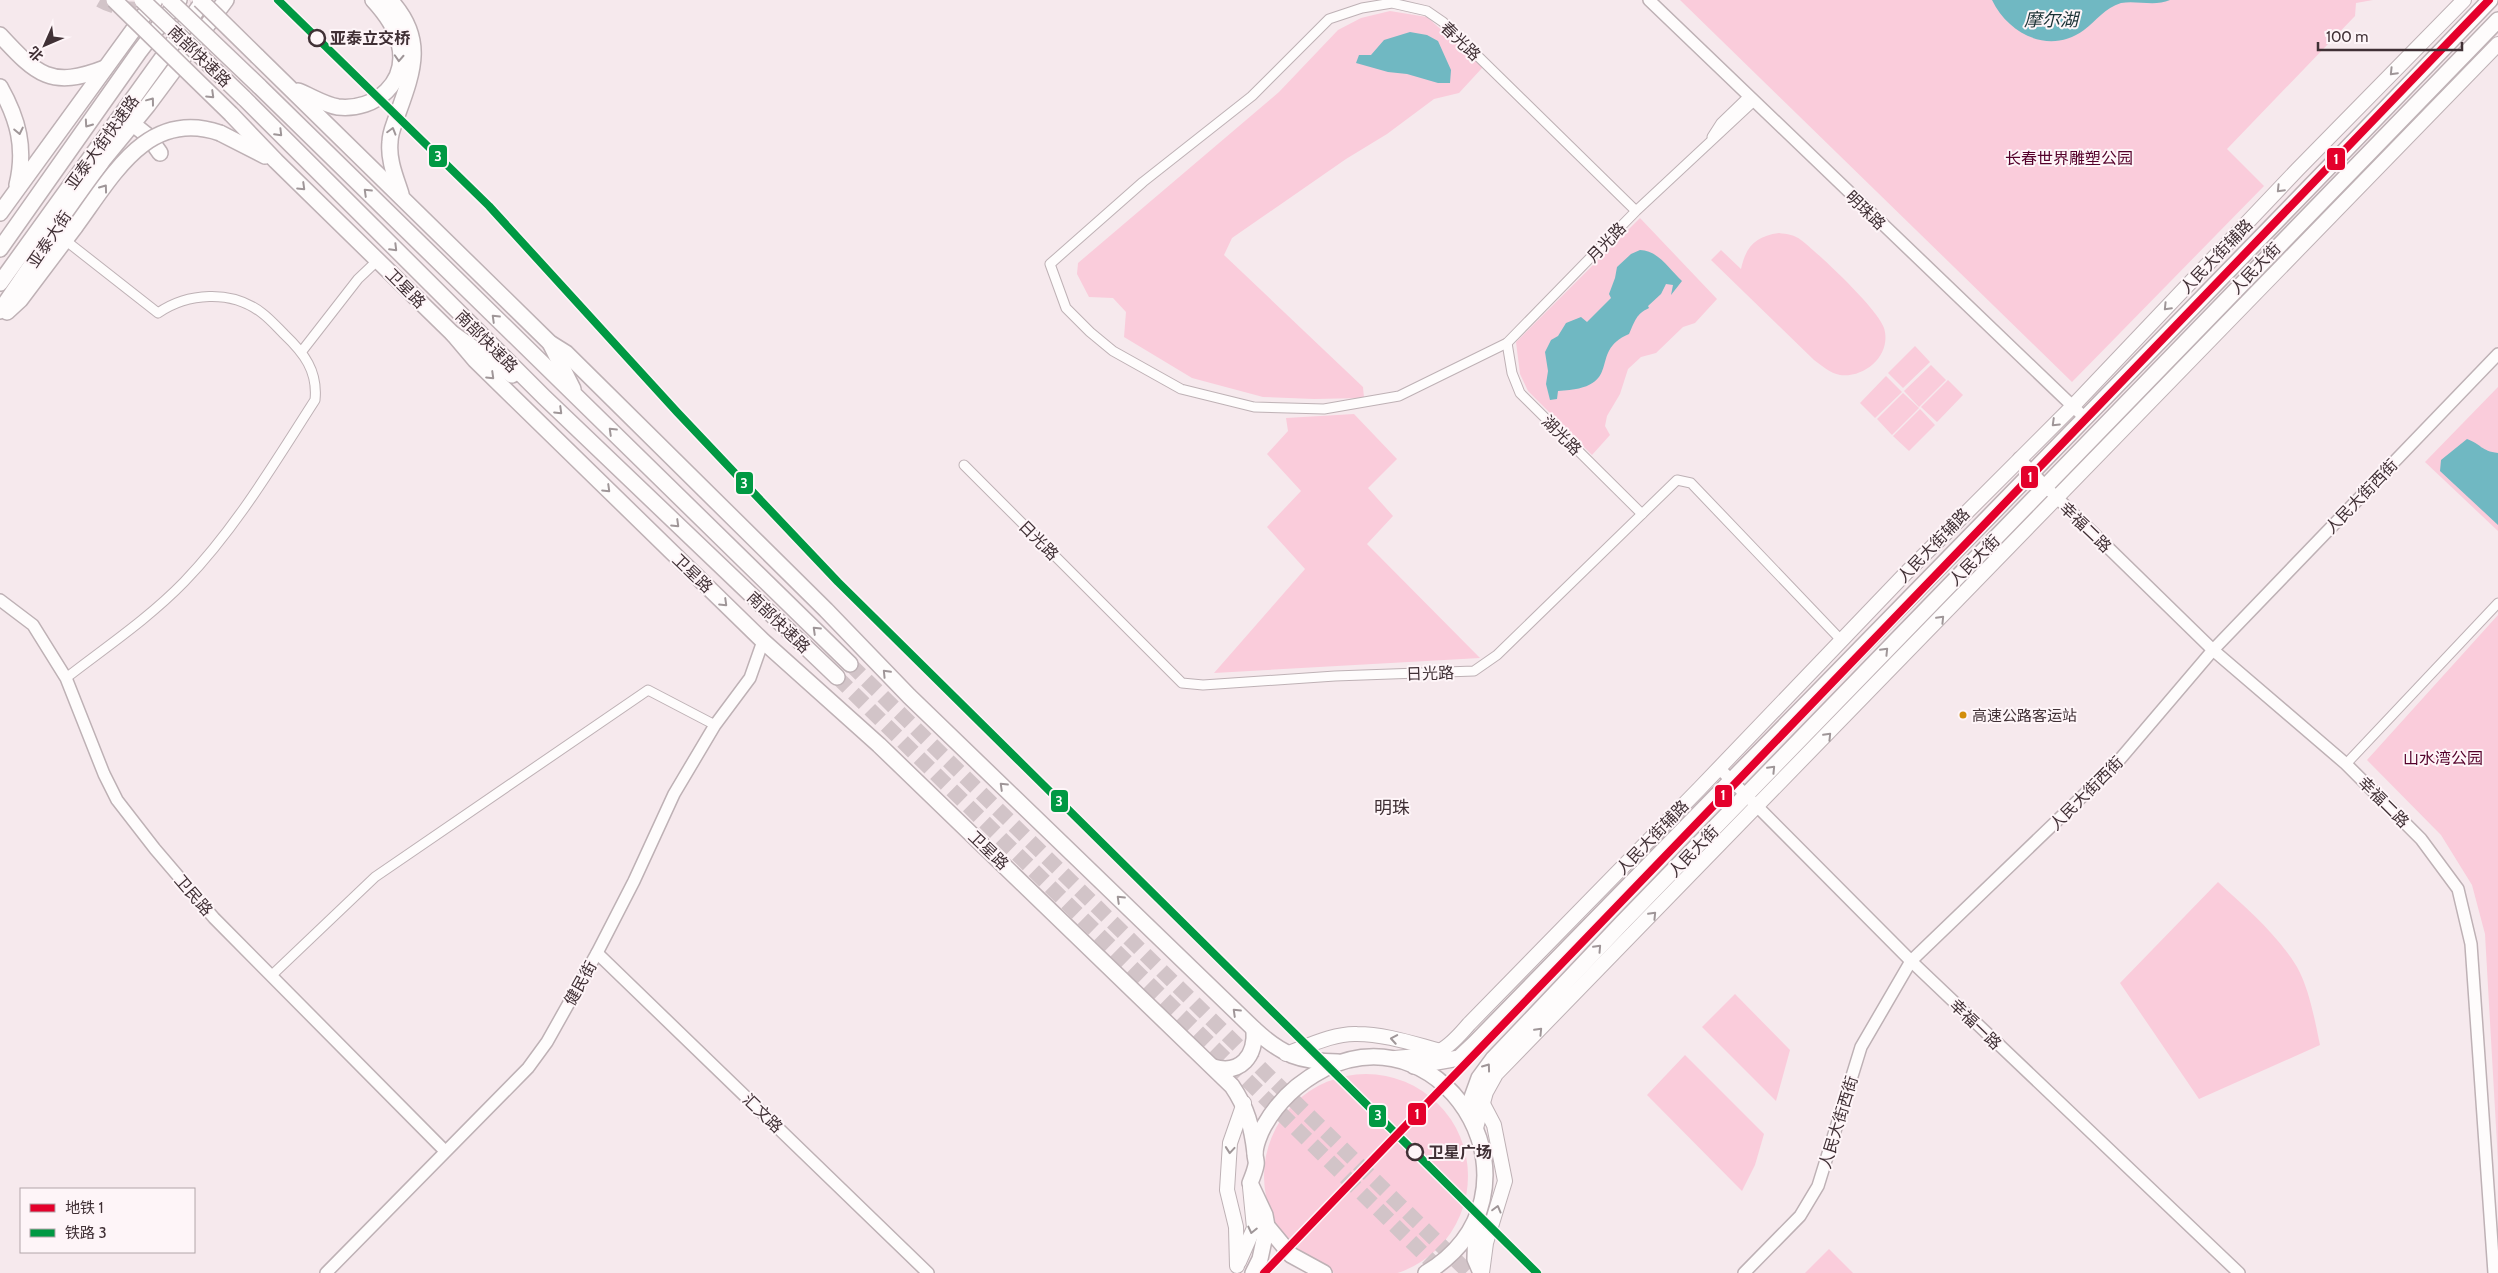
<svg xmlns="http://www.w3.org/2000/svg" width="2498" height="1273" font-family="Cabin,'Noto Sans SC',sans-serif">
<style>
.green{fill:#faccdb}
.water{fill:#70b8c2}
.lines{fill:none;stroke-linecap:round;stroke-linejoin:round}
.primary-tunnel{stroke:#d2c4c8;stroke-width:15;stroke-dasharray:15 8;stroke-linecap:butt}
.trunk-tunnel{stroke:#d2c4c8;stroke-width:15;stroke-dasharray:15 8;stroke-linecap:butt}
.minor-casing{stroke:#beb1b5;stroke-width:11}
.tertiary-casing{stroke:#beb1b5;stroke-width:14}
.secondary-casing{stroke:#beb1b5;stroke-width:16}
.primary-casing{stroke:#beb1b5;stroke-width:18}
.trunk-casing{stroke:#beb1b5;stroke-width:18}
.minor{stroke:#fefcfc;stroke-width:9}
.tertiary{stroke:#fefcfc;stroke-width:11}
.secondary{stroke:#fefcfc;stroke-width:14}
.primary{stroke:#fefcfc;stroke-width:15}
.trunk{stroke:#fefcfc;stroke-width:15}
.primary-bridge-casing{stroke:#beb1b5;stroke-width:18;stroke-linecap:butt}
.trunk-bridge-casing{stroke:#beb1b5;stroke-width:18;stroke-linecap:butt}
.primary-bridge{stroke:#fefcfc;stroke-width:15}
.trunk-bridge{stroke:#fefcfc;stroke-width:15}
.rail-1-casing{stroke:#fef5f8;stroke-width:11}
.rail-1{stroke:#009943;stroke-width:8}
.metro-1-casing{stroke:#fef5f8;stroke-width:11}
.metro-1{stroke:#e4002b;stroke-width:8}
.oneway{stroke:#9f9698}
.stop-dot{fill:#fef5f8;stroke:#403035;stroke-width:2.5}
.bus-dot{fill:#d28e0b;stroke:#fef5f8;stroke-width:2}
.labels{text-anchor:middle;stroke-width:4;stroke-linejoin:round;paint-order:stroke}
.bus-label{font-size:15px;fill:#403035;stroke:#fef5f8;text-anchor:start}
.stop-label{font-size:16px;font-weight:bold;fill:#403035;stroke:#fef5f8;text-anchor:start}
.street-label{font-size:16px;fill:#403035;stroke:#fef5f8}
.park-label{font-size:16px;fill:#54002a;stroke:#fef5f8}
.water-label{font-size:18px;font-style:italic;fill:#1a3134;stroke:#fef5f8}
.neighbourhood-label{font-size:18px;fill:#403035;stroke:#fef5f8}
.line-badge{stroke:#fef5f8;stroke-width:2}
.badge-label{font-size:14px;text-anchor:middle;font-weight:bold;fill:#fff}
</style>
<rect width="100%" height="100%" fill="#f6e9ed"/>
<!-- green -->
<g class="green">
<path d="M1680 0H2373L2356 3 2355 16 2227 149 2264 186 2072 382Z"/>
<path d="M1390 11 1427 17 1483 67 1459 93 1434 99 1387 134 1346 159 1232 238 1224 255 1363 387 1364 398 1314 399 1263 397 1192 378 1124 337 1126 312 1113 298 1089 297 1077 274 1078 263 1279 92 1338 30 1361 18Z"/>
<path d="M1640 218 1717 299 1695 323 1683 327 1656 353 1641 357 1628 369 1620 394 1607 416 1605 426 1610 435 1592 455 1528 391 1520 374 1516 342Z"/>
<path d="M1779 233C1787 234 1795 235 1801 240 1818 253 1878 309 1884 328 1892 354 1866 378 1840 375 1830 373 1822 366 1814 360L1711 260 1721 250 1741 269C1746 246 1756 236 1779 233Z"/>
<path d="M1915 346 1930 362 1903 388 1888 373Z"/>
<path d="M1931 365 1946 380 1919 407 1904 391Z"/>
<path d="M1886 376 1902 392 1875 418 1860 403Z"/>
<path d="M1948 380 1963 395 1937 422 1921 407Z"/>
<path d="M2498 387V531L2425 462Z"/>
<path d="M1903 393 1919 408 1892 435 1877 419Z"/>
<path d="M1920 409 1935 425 1909 451 1893 436Z"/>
<path d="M1354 414 1397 459 1368 488 1393 516 1367 544 1480 658 1214 673 1305 569 1267 527 1301 491 1267 454 1288 431 1286 418Z"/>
<path d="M2498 615V1162L2485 934 2472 885 2441 835 2367 760Z"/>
<path d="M2218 882C2245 907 2278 935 2297 967 2309 988 2315 1021 2320 1045L2199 1099 2120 983Z"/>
<path d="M1735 994 1790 1050 1776 1101 1702 1027Z"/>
<path d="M1685 1055 1764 1134 1755 1165 1742 1191 1647 1095Z"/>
<circle cx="1366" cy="1176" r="102"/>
<path d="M1829 1249 1853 1273H1805Z"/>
</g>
<!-- water -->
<g class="water">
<path d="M1992 0H2170C2154 7 2137 0 2121 3 2105 8 2096 21 2084 30 2050 55 2009 35 1992 0Z"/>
<path d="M1410 32 1427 35 1438 41 1451 70 1450 83H1438L1407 74 1388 72 1356 63 1359 55H1371L1384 40Z"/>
<path d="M1640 250C1658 250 1670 270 1682 281L1671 295 1673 285 1666 284 1661 294 1648 306 1649 308C1636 314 1635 321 1629 334 1586 352 1627 388 1558 391L1557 399 1550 400 1546 384 1548 371 1545 352 1551 340 1558 336 1566 323 1581 317 1587 322 1611 298 1609 294 1615 278 1617 267 1631 254Z"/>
<path d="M2467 439C2481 444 2481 451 2498 453V525L2440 471 2441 460Z"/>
</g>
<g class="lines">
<!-- primary-tunnel -->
<path class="primary-tunnel" d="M100 0C128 16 161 8 190 0"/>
<!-- trunk-tunnel -->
<g class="trunk-tunnel">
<path d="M850 664 1469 1273"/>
<path d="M837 677 1443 1273"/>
</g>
<!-- minor casing -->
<g class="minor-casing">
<g id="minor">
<path d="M1712 137 1721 123 1749 96"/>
<path d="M1636 211 1443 22 1427 11 1392 3 1362 8 1329 19 1252 96 1143 182 1050 264 1066 308 1090 332 1113 351 1181 389 1254 407 1324 409 1399 396 1507 343 1636 211 1754 101"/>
<path d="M65 240 158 313C187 293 231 289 262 313 270 319 277 327 284 334 304 353 318 371 315 400 275 462 236 528 184 582 149 618 106 647 66 678"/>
<path d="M1507 343 1512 373 1520 393 1642 514"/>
<path d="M302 351 358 279 378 260"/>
<path d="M964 465 1182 683 1203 685 1335 676 1474 671 1497 655 1677 480 1691 483 1842 641"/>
<path d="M2346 764 2498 603"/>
<path d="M271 976 375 877 648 690 715 725"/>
</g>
</g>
<!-- tertiary casing -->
<g class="tertiary-casing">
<g id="tertiary">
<path d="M1649 0 2085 418"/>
<path d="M2019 458 2046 487 2213 650 2346 764 2421 839 2458 889 2471 944 2494 1273"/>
<path d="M0 600 33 625 66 678 104 774 117 800 155 849 214 918 445 1151"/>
<path d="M1719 768 1911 961 2239 1273"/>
<path d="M597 953 928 1273"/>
<path d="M326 1273 528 1068 547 1042 597 953 634 881 674 794 715 725 750 678 763 641"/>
<path d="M1744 1273 1800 1216 1818 1186 1861 1047 1911 961 2115 765 2213 650 2498 354"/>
</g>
</g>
<!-- secondary casing -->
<g class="secondary-casing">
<g id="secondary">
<path d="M1286 1054C1308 1046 1334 1033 1357 1034 1385 1034 1414 1044 1441 1051"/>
<path d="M1395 1058C1437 1054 1441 1057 1469 1024L1700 788 1905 574 2072 407 2298 169 2464 0"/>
<path d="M1476 1128 1486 1092 1496 1074 2498 44"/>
<path d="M1239 1262 1254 1228 1250 1187"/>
<path d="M1237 1266 1236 1227 1227 1190 1230 1143 1244 1103"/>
<path d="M1482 1273 1486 1243 1505 1181 1494 1125 1483 1104"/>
</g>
</g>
<!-- primary casing -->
<g class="primary-casing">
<g id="primary">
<path d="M390 0C425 38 414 69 398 113 395 123 390 132 390 142 388 160 396 178 401 194"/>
<path d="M0 35C37 75 51 89 105 68"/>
<path d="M257 56 550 343 566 353 826 610 909 696 1254 1029C1282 1055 1300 1062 1338 1062"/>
<path d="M0 87C18 119 26 148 17 185"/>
<path d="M298 91C311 96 325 105 338 107 376 111 409 82 399 43 395 26 385 13 373 0"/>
<path d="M231 114 276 161 453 334 475 360 763 641 879 745 1232 1086C1247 1108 1252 1127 1255 1153"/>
<path d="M133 124 148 136 160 153"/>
<path d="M220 133 265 156"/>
<path d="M0 213 155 0"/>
<path d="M0 311 103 160 148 105 226 0"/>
<path d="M7 312 20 300 75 227"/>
<path d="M1414 1066 1459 1058 1475 1043C1813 696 2154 350 2490 0"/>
<path d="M1213 1067C1241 1075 1256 1056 1254 1029"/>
<path d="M1467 1111 1479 1078 1493 1059 1623 922 2498 20"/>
<path d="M1476 1221 1475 1259 1481 1273"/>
<path d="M1253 1273 1260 1259 1267 1226"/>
<path d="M1324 1273 1291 1255 1267 1226 1265 1215 1250 1183C1252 1178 1255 1171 1256 1165 1257 1162 1255 1158 1255 1154 1255 1146 1260 1133 1264 1126 1278 1101 1299 1082 1324 1069 1450 1008 1555 1195 1426 1273"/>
</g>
</g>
<!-- trunk casing -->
<g class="trunk-casing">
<g id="trunk">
<path d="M259 86 850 664"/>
<path d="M244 98 544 397 837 677"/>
<path d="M0 249 139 52 179 0"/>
<path d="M0 283 204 0"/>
<path d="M453 334 512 375"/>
<path d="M550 343 573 389"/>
</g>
</g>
<!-- minor -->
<use href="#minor" class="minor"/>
<!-- tertiary -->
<use href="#tertiary" class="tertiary"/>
<!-- secondary -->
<use href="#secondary" class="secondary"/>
<!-- primary -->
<use href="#primary" class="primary"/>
<!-- trunk -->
<use href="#trunk" class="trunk"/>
<!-- primary-bridge casing -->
<g class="primary-bridge-casing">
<g id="primary-bridge">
<path d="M114 0 231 114"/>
<path d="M200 0 257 56"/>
<path d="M75 227C112 177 147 108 220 133"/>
</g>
</g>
<!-- trunk-bridge casing -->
<g class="trunk-bridge-casing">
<g id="trunk-bridge">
<path d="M142 0 244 98"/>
<path d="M169 0 259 86"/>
</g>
</g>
<!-- primary-bridge -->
<use href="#primary-bridge" class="primary-bridge"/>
<!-- trunk-bridge -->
<use href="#trunk-bridge" class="trunk-bridge"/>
<!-- rail-1 casing -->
<g class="rail-1-casing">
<path id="rail-1" d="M278 0 489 206 677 412 838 582 1537 1273"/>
</g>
<!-- rail-1 -->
<use href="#rail-1" class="rail-1"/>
<!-- metro-1 casing -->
<g class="metro-1-casing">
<path id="metro-1" d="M1264 1273 2489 0"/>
</g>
<!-- metro-1 -->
<use href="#metro-1" class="metro-1"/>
</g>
<!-- one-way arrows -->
<defs><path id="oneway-chevron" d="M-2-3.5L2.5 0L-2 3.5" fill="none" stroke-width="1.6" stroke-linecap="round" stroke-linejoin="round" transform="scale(1.25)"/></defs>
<g class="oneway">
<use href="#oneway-chevron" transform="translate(399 58) rotate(93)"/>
<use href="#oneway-chevron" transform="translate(2393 72) rotate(134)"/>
<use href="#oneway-chevron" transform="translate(211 95) rotate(44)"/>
<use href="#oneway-chevron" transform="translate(151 101) rotate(-53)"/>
<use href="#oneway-chevron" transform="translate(88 124) rotate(125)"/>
<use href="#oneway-chevron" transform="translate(19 131) rotate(78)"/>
<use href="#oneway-chevron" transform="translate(392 131) rotate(-74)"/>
<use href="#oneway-chevron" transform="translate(279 133) rotate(45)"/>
<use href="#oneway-chevron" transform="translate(302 187) rotate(44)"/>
<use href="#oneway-chevron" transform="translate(104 188) rotate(-54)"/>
<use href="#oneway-chevron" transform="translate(2280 189) rotate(134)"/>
<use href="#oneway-chevron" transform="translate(367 192) rotate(-136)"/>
<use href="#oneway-chevron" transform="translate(394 248) rotate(45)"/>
<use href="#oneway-chevron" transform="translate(2167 307) rotate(134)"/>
<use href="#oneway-chevron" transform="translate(495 318) rotate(-136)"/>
<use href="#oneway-chevron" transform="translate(491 376) rotate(44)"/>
<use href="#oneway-chevron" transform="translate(559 411) rotate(44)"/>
<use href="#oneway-chevron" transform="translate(2055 423) rotate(136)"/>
<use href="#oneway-chevron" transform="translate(612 431) rotate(-136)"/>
<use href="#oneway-chevron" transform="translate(607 489) rotate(44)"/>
<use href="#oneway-chevron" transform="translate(676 524) rotate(44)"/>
<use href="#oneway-chevron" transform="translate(724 603) rotate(44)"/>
<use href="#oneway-chevron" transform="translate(1941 619) rotate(-46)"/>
<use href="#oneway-chevron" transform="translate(816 630) rotate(-136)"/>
<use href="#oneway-chevron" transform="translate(1885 651) rotate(-46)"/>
<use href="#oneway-chevron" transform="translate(886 673) rotate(-134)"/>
<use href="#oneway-chevron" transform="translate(1828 736) rotate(-46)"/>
<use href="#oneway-chevron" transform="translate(1772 769) rotate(-46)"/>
<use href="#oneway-chevron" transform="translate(1003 786) rotate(-136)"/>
<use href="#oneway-chevron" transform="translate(1120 899) rotate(-136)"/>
<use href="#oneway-chevron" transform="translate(1653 915) rotate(-46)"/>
<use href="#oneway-chevron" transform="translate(1598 948) rotate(-47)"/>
<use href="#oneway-chevron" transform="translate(1236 1012) rotate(-136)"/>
<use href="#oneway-chevron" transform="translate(1539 1031) rotate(-46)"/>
<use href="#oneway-chevron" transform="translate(1394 1039) rotate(-170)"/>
<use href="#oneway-chevron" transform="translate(1487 1067) rotate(-54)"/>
<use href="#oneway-chevron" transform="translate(1230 1150) rotate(95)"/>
<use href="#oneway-chevron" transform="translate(1497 1209) rotate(-75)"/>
<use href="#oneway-chevron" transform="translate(1252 1230) rotate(103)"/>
</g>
<!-- markers -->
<g class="stop-dot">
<circle cx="317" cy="38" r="8"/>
<circle cx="1415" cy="1152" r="8"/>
</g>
<circle class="bus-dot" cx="1963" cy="715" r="4.5"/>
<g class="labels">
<!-- bus labels -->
<g class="bus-label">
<text x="1972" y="721">高速公路客运站</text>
</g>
<!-- stop labels -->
<g class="stop-label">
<text x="330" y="44">亚泰立交桥</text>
<text x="1428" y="1158">卫星广场</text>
</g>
<!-- street labels -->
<g class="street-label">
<text transform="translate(1461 41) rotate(44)" y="6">春光路</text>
<text transform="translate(200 56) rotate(44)" y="6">南部快速路</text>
<text transform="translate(102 142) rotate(-54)" y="6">亚泰大街快速路</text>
<text transform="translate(1866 210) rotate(44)" y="6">明珠路</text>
<text transform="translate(49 239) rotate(-56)" y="6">亚泰大街</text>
<text transform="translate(1606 242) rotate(-46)" y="6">月光路</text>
<text transform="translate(2216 256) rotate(-46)" y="6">人民大街辅路</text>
<text transform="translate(2255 268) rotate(-46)" y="6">人民大街</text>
<text transform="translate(406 288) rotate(45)" y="6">卫星路</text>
<text transform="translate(487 341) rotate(45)" y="6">南部快速路</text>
<text transform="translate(1562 435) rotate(45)" y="6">湖光路</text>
<text transform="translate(2361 496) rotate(-46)" y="6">人民大街西街</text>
<text transform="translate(2086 527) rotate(44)" y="6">幸福二路</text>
<text transform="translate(1039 540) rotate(45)" y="6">日光路</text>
<text transform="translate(1933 545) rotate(-46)" y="6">人民大街辅路</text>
<text transform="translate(1974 560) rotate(-45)" y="6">人民大街</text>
<text transform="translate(693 573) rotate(44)" y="6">卫星路</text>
<text transform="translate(779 622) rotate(44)" y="6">南部快速路</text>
<text transform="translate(1430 673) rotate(-2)" y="6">日光路</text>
<text transform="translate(2086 793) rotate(-45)" y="6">人民大街西街</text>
<text transform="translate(2384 802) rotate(45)" y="6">幸福二路</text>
<text transform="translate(1652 837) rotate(-46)" y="6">人民大街辅路</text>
<text transform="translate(989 850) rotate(44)" y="6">卫星路</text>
<text transform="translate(1693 851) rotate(-46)" y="6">人民大街</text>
<text transform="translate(194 895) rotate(49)" y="6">卫民路</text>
<text transform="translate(580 983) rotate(-61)" y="6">健民街</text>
<text transform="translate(1976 1024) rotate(44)" y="6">幸福一路</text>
<text transform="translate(763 1113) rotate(44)" y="6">汇文路</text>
<text transform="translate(1838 1122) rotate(-73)" y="6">人民大街西街</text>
</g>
<!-- park labels -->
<g class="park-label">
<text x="2069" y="164">长春世界雕塑公园</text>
<text x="2443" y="764">山水湾公园</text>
</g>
<!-- water labels -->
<g class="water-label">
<text x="2051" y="26">摩尔湖</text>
</g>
<!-- neighbourhood labels -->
<g class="neighbourhood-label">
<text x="1392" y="814">明珠</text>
</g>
</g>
<g class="line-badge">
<rect x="428" y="144" width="20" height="24" rx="5" fill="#009943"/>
<rect x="2326" y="147" width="20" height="24" rx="5" fill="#e4002b"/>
<rect x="2020" y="465" width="19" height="24" rx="5" fill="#e4002b"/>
<rect x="735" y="471" width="19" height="24" rx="5" fill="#009943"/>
<rect x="1714" y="784" width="19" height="24" rx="5" fill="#e4002b"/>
<rect x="1050" y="789" width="19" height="24" rx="5" fill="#009943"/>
<rect x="1407" y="1102" width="20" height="24" rx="5" fill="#e4002b"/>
<rect x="1368" y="1104" width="19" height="24" rx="5" fill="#009943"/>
</g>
<g class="badge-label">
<text x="438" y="161">3</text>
<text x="2336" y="164">1</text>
<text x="2030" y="482">1</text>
<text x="744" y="488">3</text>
<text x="1723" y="800">1</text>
<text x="1059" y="806">3</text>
<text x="1417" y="1119">1</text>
<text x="1378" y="1120">3</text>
</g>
<!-- legend -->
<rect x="20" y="1188" width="175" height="65" fill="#fef5f8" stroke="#b2a6aa"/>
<rect x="30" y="1204" width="25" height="8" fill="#e4002b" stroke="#b2a6aa"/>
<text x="65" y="1213" font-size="15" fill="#403035">地铁 1</text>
<rect x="30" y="1229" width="25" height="8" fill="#009943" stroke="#b2a6aa"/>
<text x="65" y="1238" font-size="15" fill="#403035">铁路 3</text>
<!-- north arrow -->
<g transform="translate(45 45) rotate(225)" stroke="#fef5f8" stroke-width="4" paint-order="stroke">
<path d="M0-4L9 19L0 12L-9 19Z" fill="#403035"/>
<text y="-8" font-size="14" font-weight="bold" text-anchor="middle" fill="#403035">北</text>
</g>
<!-- scale -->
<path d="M2318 42v8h144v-8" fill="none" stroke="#403035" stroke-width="2.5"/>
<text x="2326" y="42" font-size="15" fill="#403035" stroke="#fef5f8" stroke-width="4" paint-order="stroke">100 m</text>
</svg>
